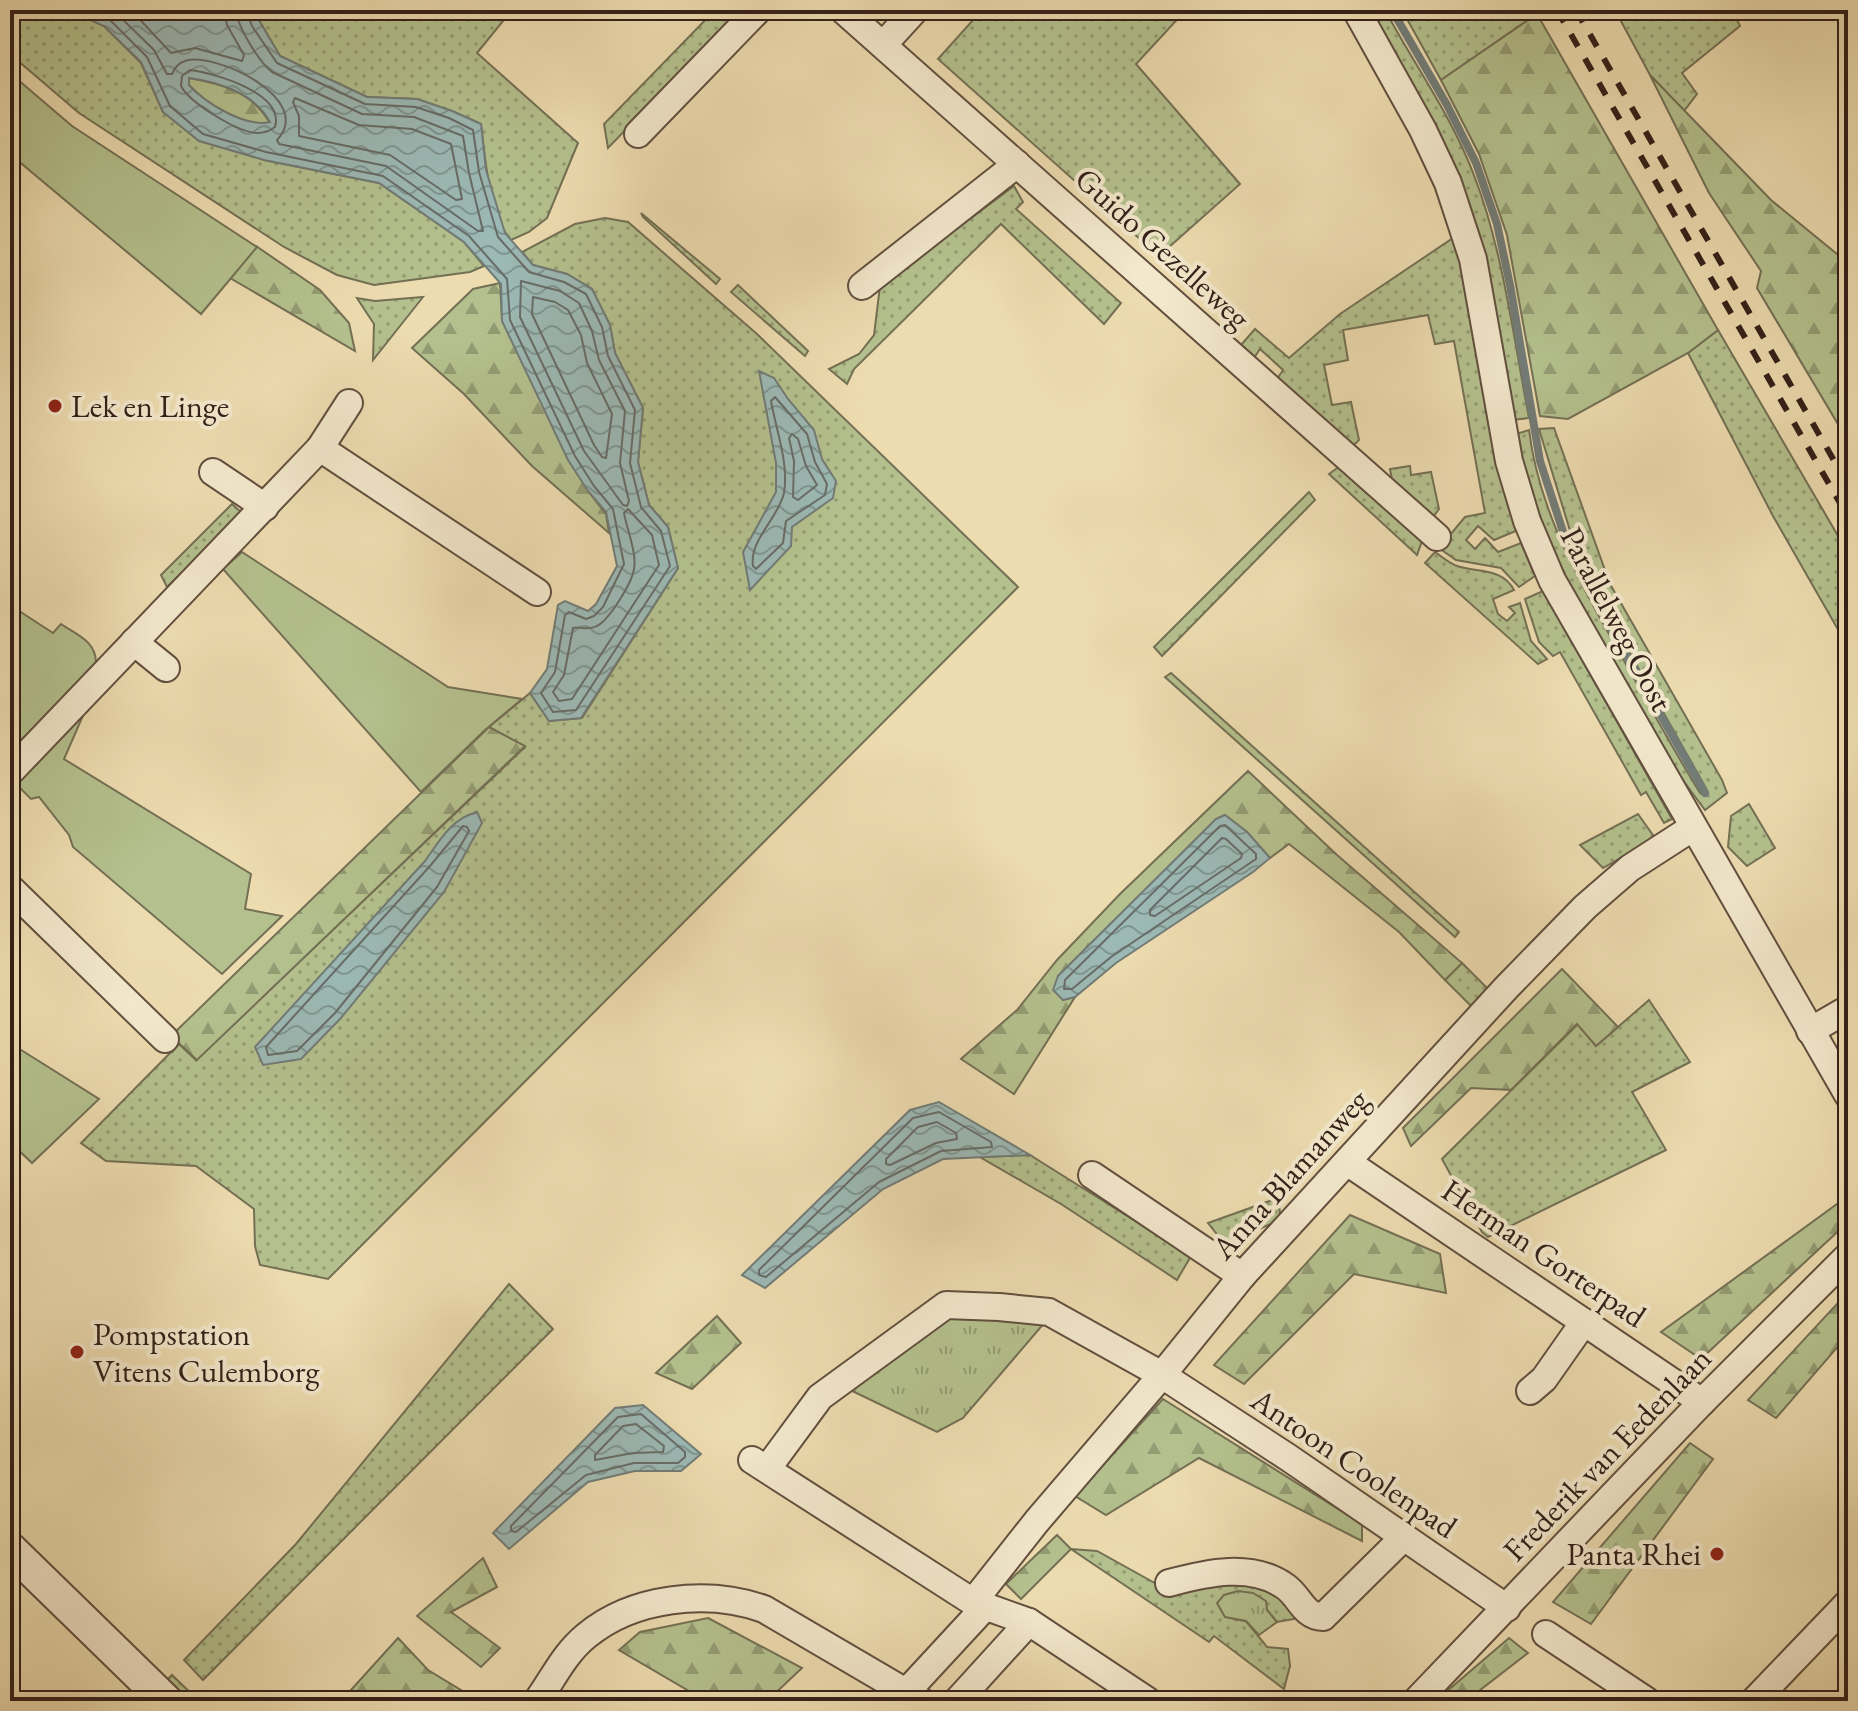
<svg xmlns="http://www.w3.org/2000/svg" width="1858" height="1711" font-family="'EB Garamond',serif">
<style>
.grass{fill:url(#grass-dots);stroke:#747054;stroke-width:2}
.forest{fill:url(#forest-firs);stroke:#747054;stroke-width:2}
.park{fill:url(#park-tufts);stroke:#747054;stroke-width:2}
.garden{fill:#b4c18e;stroke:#747054;stroke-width:2}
.water{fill:url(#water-waves);stroke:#727c77;stroke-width:2;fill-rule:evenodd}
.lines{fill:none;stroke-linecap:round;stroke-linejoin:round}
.shore{stroke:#686c67;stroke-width:2}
.stream{stroke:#727c77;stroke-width:8}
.minor-casing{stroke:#624f3f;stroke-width:30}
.tertiary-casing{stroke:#624f3f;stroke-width:36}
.minor{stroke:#f3e8cc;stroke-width:26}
.tertiary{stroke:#f3e8cc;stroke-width:32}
.rail{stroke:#332019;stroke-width:6;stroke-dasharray:14 14;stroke-linecap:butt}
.poi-dot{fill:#8f2418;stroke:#f3e8cc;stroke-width:3}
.labels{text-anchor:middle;stroke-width:8;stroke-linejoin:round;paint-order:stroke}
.street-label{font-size:32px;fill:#332019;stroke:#f3e8cc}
.poi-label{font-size:32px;fill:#332019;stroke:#f3e8cc;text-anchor:start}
</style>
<defs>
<pattern id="grass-dots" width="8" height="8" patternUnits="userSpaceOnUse" patternTransform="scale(2)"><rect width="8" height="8" fill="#b4c18e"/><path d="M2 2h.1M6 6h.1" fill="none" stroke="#939c73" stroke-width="1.8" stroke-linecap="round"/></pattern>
<pattern id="forest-firs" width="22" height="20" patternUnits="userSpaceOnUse" patternTransform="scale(2)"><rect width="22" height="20" fill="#b4c18e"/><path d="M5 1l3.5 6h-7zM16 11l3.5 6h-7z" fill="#939c73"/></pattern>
<pattern id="park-tufts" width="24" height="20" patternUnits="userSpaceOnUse" patternTransform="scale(2)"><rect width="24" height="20" fill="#b4c18e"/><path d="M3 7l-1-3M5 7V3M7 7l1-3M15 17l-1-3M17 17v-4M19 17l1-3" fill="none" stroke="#939c73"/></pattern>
<pattern id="water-waves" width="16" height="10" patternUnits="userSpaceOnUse" patternTransform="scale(2)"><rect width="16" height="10" fill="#9cb9b5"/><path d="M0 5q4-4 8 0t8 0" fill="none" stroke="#809692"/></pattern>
</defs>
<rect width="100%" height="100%" fill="#eddcb0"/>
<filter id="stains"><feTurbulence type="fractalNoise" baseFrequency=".0025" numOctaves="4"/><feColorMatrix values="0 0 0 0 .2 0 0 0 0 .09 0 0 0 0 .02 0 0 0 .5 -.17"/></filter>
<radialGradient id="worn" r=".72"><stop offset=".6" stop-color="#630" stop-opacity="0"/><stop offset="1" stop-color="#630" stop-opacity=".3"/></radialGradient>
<!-- grass -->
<g class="grass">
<path d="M10 10H69L104 26 141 63 163 112 264 160 379 183 464 242 484 266 470 272 374 285 337 275 284 247 79 113 10 54Z"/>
<path d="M253 10H512L477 53 578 143 547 218 529 232 511 240C489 215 485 157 481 124L452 111 417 99 367 97 280 56Z"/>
<path d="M715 10H742L608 148 604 124Z"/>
<path d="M982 10H1186L1136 64 1240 184 1159 256 938 59Z"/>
<path d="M1370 10H1385C1415 66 1453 118 1475 178 1503 251 1514 341 1529 418L1513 420 1441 140Z"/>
<path d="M1402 10H1534L1537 14 1441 80Z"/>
<path d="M1615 10H1732L1740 26 1682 73 1697 94 1684 111 1650 75Z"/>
<path d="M1014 186 1023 202 1016 209 1121 303 1104 324 1001 224 854 369 847 384 829 369 859 354 874 335 880 286Z"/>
<path d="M641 213 720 279 716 284 643 217Z"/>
<path d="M605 218 628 222 757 334 1018 587 328 1279 260 1265 255 1246 254 1209 196 1166 106 1161 81 1143 179 1044 196 1060 525 747 489 727 530 693 549 721 582 718 678 568 668 527 649 505 638 462 643 408 615 353 610 325 592 289 567 274 533 265 522 252 575 224Z"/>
<path d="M1456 236 1501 479 1516 531 1494 540 1478 526 1466 540 1475 549 1485 538 1498 552 1521 543 1535 576 1519 587 1501 568 1456 560 1439 548 1465 517 1485 513 1454 341 1435 344 1428 315 1343 330 1348 360 1324 365 1332 405 1351 402 1359 440 1353 446 1277 379 1283 370 1260 349 1254 358 1241 345 1255 329 1289 358 1340 314Z"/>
<path d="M738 285 808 351 805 356 731 292Z"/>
<path d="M423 297 373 360 374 324 357 298 375 301Z"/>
<path d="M1718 330 1848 553V647L1773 516 1688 353Z"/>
<path d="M1554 428 1610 584 1722 780 1727 793 1705 810 1659 748 1573 598 1523 488 1513 435 1529 430C1538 504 1573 570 1609 634 1639 687 1668 741 1700 793L1705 796 1708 794 1707 790 1595 591 1575 547 1539 429Z"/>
<path d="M1340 466 1423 538 1417 555 1329 474Z"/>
<path d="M1410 466 1411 475 1431 472 1439 509 1433 517 1392 480 1390 469Z"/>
<path d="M1309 492 1315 500 1162 656 1154 647Z"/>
<path d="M232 504 243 514 167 587 161 575Z"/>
<path d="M1435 552C1442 557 1449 563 1457 566 1477 573 1502 567 1514 590L1493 599 1498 614 1507 621 1515 613 1509 607 1520 603 1531 641 1547 659 1538 664 1425 563Z"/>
<path d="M1543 591 1672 819 1664 823 1646 792 1641 795 1560 652 1553 656 1539 642 1525 599Z"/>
<path d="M1749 804 1775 848 1747 866 1728 847 1731 816Z"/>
<path d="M1638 814 1655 838 1603 868 1580 845Z"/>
<path d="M1462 963 1490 991 1472 1007 1445 980Z"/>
<path d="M1649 1000 1690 1062 1632 1092 1666 1150 1488 1237 1482 1232 1442 1159 1578 1024 1596 1046Z"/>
<path d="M1030 1155 1191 1256 1177 1280 1061 1204 980 1157Z"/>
<path d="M1278 1198 1281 1220 1224 1243 1208 1223Z"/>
<path d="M509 1284 553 1329 203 1680 184 1660 296 1544Z"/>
<path d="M1071 1549 1097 1551 1162 1587 1208 1578 1270 1588 1299 1618 1277 1622 1267 1610 1233 1619 1246 1621 1267 1647 1288 1649 1290 1666 1284 1689 1214 1636 1209 1642Z"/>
<path d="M172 1675 199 1701H184L165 1682Z"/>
</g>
<!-- forest -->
<g class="forest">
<path d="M1537 14 1718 330 1688 353 1568 419 1540 416 1507 235 1479 154 1441 80Z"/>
<path d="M1650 75 1771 200 1848 263V441L1757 288 1761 271 1709 193Z"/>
<path d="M189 78C223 84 252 92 270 123 245 128 206 104 189 85Z"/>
<path d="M256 246 320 290 349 323 355 351 230 278Z"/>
<path d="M500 283 502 318 588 491 606 514 609 533 532 466 464 394 412 348 473 289Z"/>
<path d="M1171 673 1459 932 1455 937 1165 677Z"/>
<path d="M489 727 525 746 197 1060 171 1036Z"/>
<path d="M1248 771 1337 855 1462 963 1445 980 1399 932 1289 844 1270 858 1247 832 1225 815 1216 819 1058 976 1063 1000 1075 997 1014 1094 961 1059 1017 1010 1057 960 1120 894Z"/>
<path d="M1562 969 1618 1027 1596 1046 1577 1024 1511 1090 1471 1088 1411 1146 1403 1128Z"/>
<path d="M1848 1196V1222L1701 1359 1661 1332Z"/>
<path d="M1350 1215 1440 1254 1446 1293 1354 1274 1244 1384 1214 1365Z"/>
<path d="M1848 1292V1335L1776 1418 1748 1400Z"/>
<path d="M717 1316 741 1343 692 1389 656 1373Z"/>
<path d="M1163 1399 1362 1524V1541L1199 1458 1106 1515 1075 1496Z"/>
<path d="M1690 1443 1713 1459 1591 1624 1553 1602Z"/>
<path d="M1057 1535 1071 1549 1021 1599 1006 1584Z"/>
<path d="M483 1558 497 1587 451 1612 500 1648 481 1667 417 1616Z"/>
<path d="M708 1618 802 1668 767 1701H706L619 1650 640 1632Z"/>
<path d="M398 1638 428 1670 479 1701H341Z"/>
<path d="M1509 1638 1528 1653 1466 1701H1457L1446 1692Z"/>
</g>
<!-- park -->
<g class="park">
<path d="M953 1316 1045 1322 963 1418 937 1432 844 1387Z"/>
<path d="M1238 1591 1253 1593 1266 1601 1267 1610 1277 1622 1259 1635 1246 1621 1225 1617 1217 1603 1224 1595Z"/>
</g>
<!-- garden -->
<g class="garden">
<path d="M10 73 72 126 257 247 201 314 10 154Z"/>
<path d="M242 552 448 687 522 699 485 730 421 792 223 569Z"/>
<path d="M10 605 53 633 61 624C77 635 96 641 96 663L10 752Z"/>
<path d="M88 704 64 759 251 874 245 909 282 916 222 974 73 847 69 835 39 797 31 799 16 784Z"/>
<path d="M10 1043 99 1099 32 1163 10 1142Z"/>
</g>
<!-- water -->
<g class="water">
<path d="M69 10H253L280 56 367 97 417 99 452 111 481 124 486 170 505 233 533 265 567 274 592 289 610 325 615 353 643 408 638 462 649 505 668 527 678 568 581 718 549 721 530 693 547 669 558 605 565 601 588 611 596 604 617 566 606 512 588 491 568 460 502 321 501 284 464 242 379 183 264 160 199 141 163 112 141 62 104 26ZM189 78C220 82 255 94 270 122 246 128 205 103 189 85Z"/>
<path d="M759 371 774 378 788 399 814 430 822 459 836 481 833 498 792 527 791 546 750 590 743 552 776 492V463Z"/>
<path d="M477 812 482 823 444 892 341 1018 301 1059 263 1065 255 1047 425 861C440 840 451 819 477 812Z"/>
<path d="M1225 815 1247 832 1270 858 1253 872 1116 963 1075 997 1063 1000 1053 990 1058 976 1216 819Z"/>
<path d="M939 1102 1030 1155 943 1159 883 1189 765 1288 742 1275 910 1110Z"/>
<path d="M643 1405 701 1454 681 1471H635L588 1482 509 1549 493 1533 615 1408Z"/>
</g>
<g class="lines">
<!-- shore -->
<g class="shore">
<path d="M89 10 109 19 147 57 170 106 203 134 266 152 383 176 469 236 507 279 510 320 575 456 594 486 613 509 624 564 603 607 594 616 586 619 569 612 565 615 555 672 541 693 553 712 576 710 670 566 661 531 641 507 630 463 635 410 608 356 602 327 586 294 564 282 529 272 498 237 479 172 473 130 449 118 416 107 365 104 277 63 252 26 246 10"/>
<path d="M113 10 154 50 167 74H172C175 68 178 63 185 61 214 51 316 99 277 140L279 144 386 166 478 231H483L469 173 463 136 414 117 362 114 272 72C259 62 237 26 236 10"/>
<path d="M131 10 171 53 195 48 242 61 244 55 227 25 224 10"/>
<path d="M190 70C214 73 285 93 275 127 270 131 264 133 257 133 237 132 190 103 181 86L182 76Z"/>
<path d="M295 98 359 125 412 129 451 144 462 199 456 200 390 155 299 136V116L293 102Z"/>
<path d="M521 281 560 291 579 303 592 331 599 360 625 411 620 463 629 501 627 506 623 505 584 451 520 317Z"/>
<path d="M533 297 555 302 568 310 581 335 587 363 612 414 606 458 602 457 594 445 532 314Z"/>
<path d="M775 397 807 434 815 462 827 484 825 495 786 521 783 543 756 569 753 566C749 540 778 519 784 493 789 463 776 430 771 401Z"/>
<path d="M792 434 798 439 806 466 817 485 798 500 793 497 794 461 789 438Z"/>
<path d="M628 509 652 535 659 565 572 699 559 701 553 692 564 675 573 628C580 626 588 631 597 626 609 620 632 583 634 569 637 553 627 530 624 513Z"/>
<path d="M1225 825 1256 854V859L1111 957 1072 989H1064L1065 980 1220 826Z"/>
<path d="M463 826 467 827 469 831 437 887 335 1013 297 1051 268 1055 266 1047 430 866Z"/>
<path d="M1222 838 1226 839 1242 854 1241 858 1155 916 1150 915V910Z"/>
<path d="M939 1112 991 1142 992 1147 941 1151 879 1182 766 1277 759 1275V1270L913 1118Z"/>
<path d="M937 1122 956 1133 957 1139 936 1143 890 1165 886 1164V1159L918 1127Z"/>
<path d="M641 1414 685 1452V1457L678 1463H634L586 1475 516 1532 511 1531V1526L618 1417Z"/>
<path d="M636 1424 664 1446 663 1452 633 1453 595 1460V1455L623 1426Z"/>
</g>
<!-- stream -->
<path class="stream" d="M1392 10 1447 105 1476 163 1497 224 1510 285 1540 461 1568 547 1595 600 1705 793"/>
<!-- minor casing -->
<g class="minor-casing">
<g id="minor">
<path d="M843 10 1437 537"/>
<path d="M1356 10 1423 130 1448 183 1473 259 1509 461 1527 521 1552 580 1848 1095"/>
<path d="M883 45 915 10"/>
<path d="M638 134 758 10"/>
<path d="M862 286 1017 164"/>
<path d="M320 448 537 592"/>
<path d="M213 472 265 507"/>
<path d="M134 642 166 668"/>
<path d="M10 772 320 448 349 403"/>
<path d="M10 888 165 1039"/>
<path d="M1810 1031 1848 1009"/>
<path d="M1347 1162 1702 1402"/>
<path d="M1092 1175 1242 1276"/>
<path d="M1530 1391 1544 1379 1584 1322"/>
<path d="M752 1460 973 1602 1029 1622 1148 1701"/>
<path d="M767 1469 820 1397 946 1305 999 1307 1049 1312 1162 1375 1289 1458 1507 1608"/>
<path d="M1169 1583C1206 1573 1252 1562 1286 1587 1300 1597 1303 1616 1323 1617L1404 1537"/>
<path d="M973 1602 1037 1521 1162 1375 1242 1276 1506 988 1585 907 1630 868 1692 828"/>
<path d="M1546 1634 1647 1701"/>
<path d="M537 1701C553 1679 564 1654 586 1636 633 1597 707 1589 764 1609L921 1701"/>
<path d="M898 1701 984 1608"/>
<path d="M957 1701 1029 1622"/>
<path d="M1416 1701 1702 1402 1848 1256"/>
<path d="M1754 1701 1848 1603"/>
</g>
</g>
<!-- tertiary casing -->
<g class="tertiary-casing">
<path id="tertiary" d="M10 1549 166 1701"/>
</g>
<!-- minor -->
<use href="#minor" class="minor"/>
<!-- tertiary -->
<use href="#tertiary" class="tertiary"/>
<!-- rail -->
<g class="rail">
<path d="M1557 10 1848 517"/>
<path d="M1576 10 1848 485"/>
</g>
</g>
<!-- markers -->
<g class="poi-dot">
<circle cx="55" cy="406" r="8"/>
<circle cx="77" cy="1352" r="8"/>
<circle cx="1717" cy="1554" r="8"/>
</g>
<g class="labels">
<!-- street labels -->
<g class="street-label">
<text transform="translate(1163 248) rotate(42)" y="11">Guido Gezelleweg</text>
<text transform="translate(1617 619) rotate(62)" y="11">Parallelweg Oost</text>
<text transform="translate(1290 1174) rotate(-48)" y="11">Anna Blamanweg</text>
<text transform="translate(1544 1253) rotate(34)" y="11">Herman Gorterpad</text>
<text transform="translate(1607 1454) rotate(-46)" y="11">Frederik van Eedenlaan</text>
<text transform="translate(1354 1463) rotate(34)" y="11">Antoon Coolenpad</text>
</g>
<!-- poi labels -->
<g class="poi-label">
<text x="71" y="417">Lek en Linge</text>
<text x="93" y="1345">Pompstation<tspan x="93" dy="37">Vitens Culemborg</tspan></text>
<text x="1701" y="1565" text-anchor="end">Panta Rhei</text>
</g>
</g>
<!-- margin -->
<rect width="1858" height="1711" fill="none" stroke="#eddcb0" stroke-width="40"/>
<rect x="12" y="12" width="1834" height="1687" fill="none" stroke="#332019" stroke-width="4"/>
<rect x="20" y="20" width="1818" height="1671" fill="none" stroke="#332019" stroke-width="2"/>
<rect width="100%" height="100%" filter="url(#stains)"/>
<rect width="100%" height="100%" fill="url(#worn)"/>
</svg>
